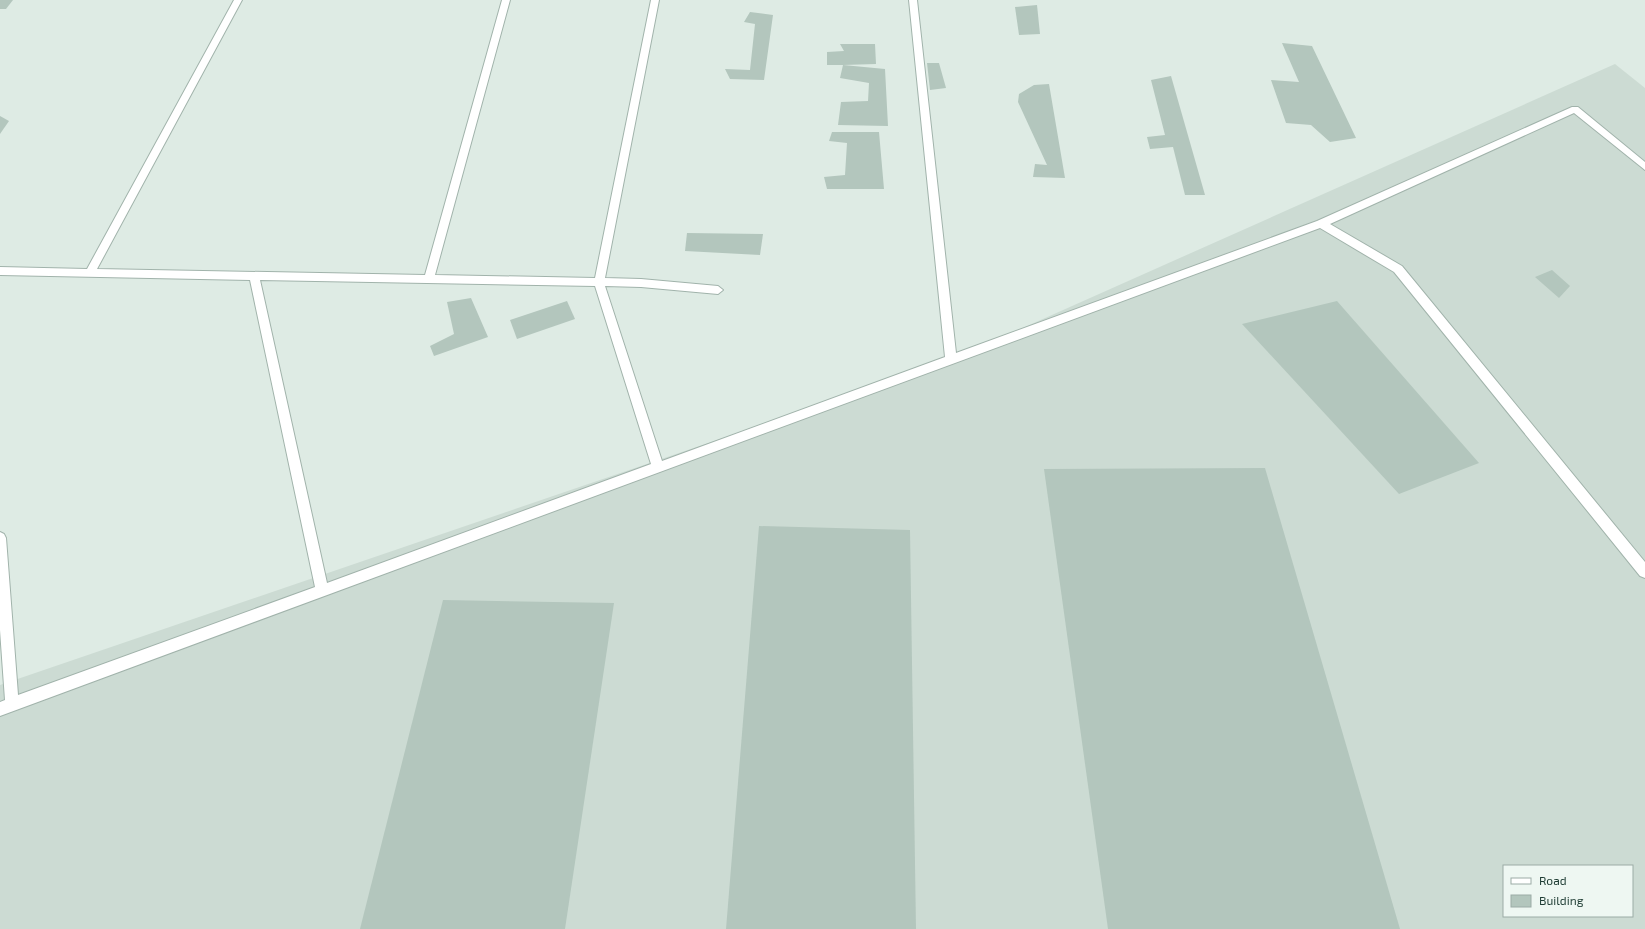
<svg xmlns="http://www.w3.org/2000/svg" width="1645" height="929" font-family="'Exo 2',sans-serif">
<style>
.built{fill:#ccdbd3;fill-rule:evenodd}
.building{fill:#b3c6bd}
.lines{fill:none;stroke-linecap:round;stroke-linejoin:round}
.minor-casing{stroke:#a1b3ab;stroke-width:2}
.minor{fill:#fff;fill-rule:evenodd}
</style>
<rect width="100%" height="100%" fill="#deebe4"/>
<!-- built -->
<path class="built" d="M1615 64 1645 88V929H0V685L951 360ZM1504 866H1632V916H1504Z"/>
<!-- building -->
<g class="building">
<path d="M0 0H13L6 9H0Z"/>
<path d="M1037 5 1040 34 1019 35 1015 7Z"/>
<path d="M750 12 773 15 764 80 730 79 725 69 750 70 755 24 744 22Z"/>
<path d="M1282 43 1312 46 1356 138 1330 142 1311 125 1286 123 1271 80 1299 82Z"/>
<path d="M840 44H875L876 64 843 65 885 69 888 126 838 125 841 102 868 101 869 83 840 78 843 65H827V52L844 51Z"/>
<path d="M927 63H939L946 88 930 90Z"/>
<path d="M1171 76 1205 195H1185L1173 147 1150 149 1147 137 1165 135 1151 80Z"/>
<path d="M1049 84 1065 178 1033 177 1035 164 1047 165 1018 102 1019 94 1034 85Z"/>
<path d="M0 116 9 121 0 134Z"/>
<path d="M832 132H879L884 189H827L824 177 845 175 847 143 829 141Z"/>
<path d="M687 233 763 234 760 255 685 251Z"/>
<path d="M1552 270 1570 286 1559 298 1535 277Z"/>
<path d="M471 298 488 337 434 356 430 346 454 334 447 302Z"/>
<path d="M567 301 575 319 517 339 510 320Z"/>
<path d="M1337 301 1479 463 1399 494 1242 324Z"/>
<path d="M1265 468 1400 929H1108L1044 469Z"/>
<path d="M759 526 910 530 916 929H726Z"/>
<path d="M443 600 614 603 565 929H360Z"/>
</g>
<g class="lines">
<!-- minor casing -->
<g class="minor-casing">
<path id="minor" d="M234 0H242L97 269 425 275 502 0H510L435 275 595 278 651 0H659L605 278 641 279 718 286 723 290 718 294 641 287 605 286 662 461 945 357 909 0H917L956 353 1317 221 1572 107H1578L1645 162V170L1574 113 1330 224 1402 266 1645 562V578L1640 576 1394 272 1320 228 0 716V702L5 700 0 630V532L4 534 6 538 18 695 315 587 250 280 0 275V267L87 269ZM260 280 595 286 651 464 327 583Z"/>
</g>
<!-- minor -->
<use href="#minor" class="minor"/>
</g>
<!-- legend -->
<rect x="1503" y="865" width="130" height="52" fill="#eef7f2" stroke="#9baca6"/>
<rect x="1511" y="878" width="20" height="6" fill="#ffffff" stroke="#9baca6"/>
<text x="1539" y="885" font-size="12" fill="#1e3c33">Road</text>
<rect x="1511" y="895" width="20" height="12" fill="#b3c6bd" stroke="#9baca6"/>
<text x="1539" y="905" font-size="12" fill="#1e3c33">Building</text>
</svg>
